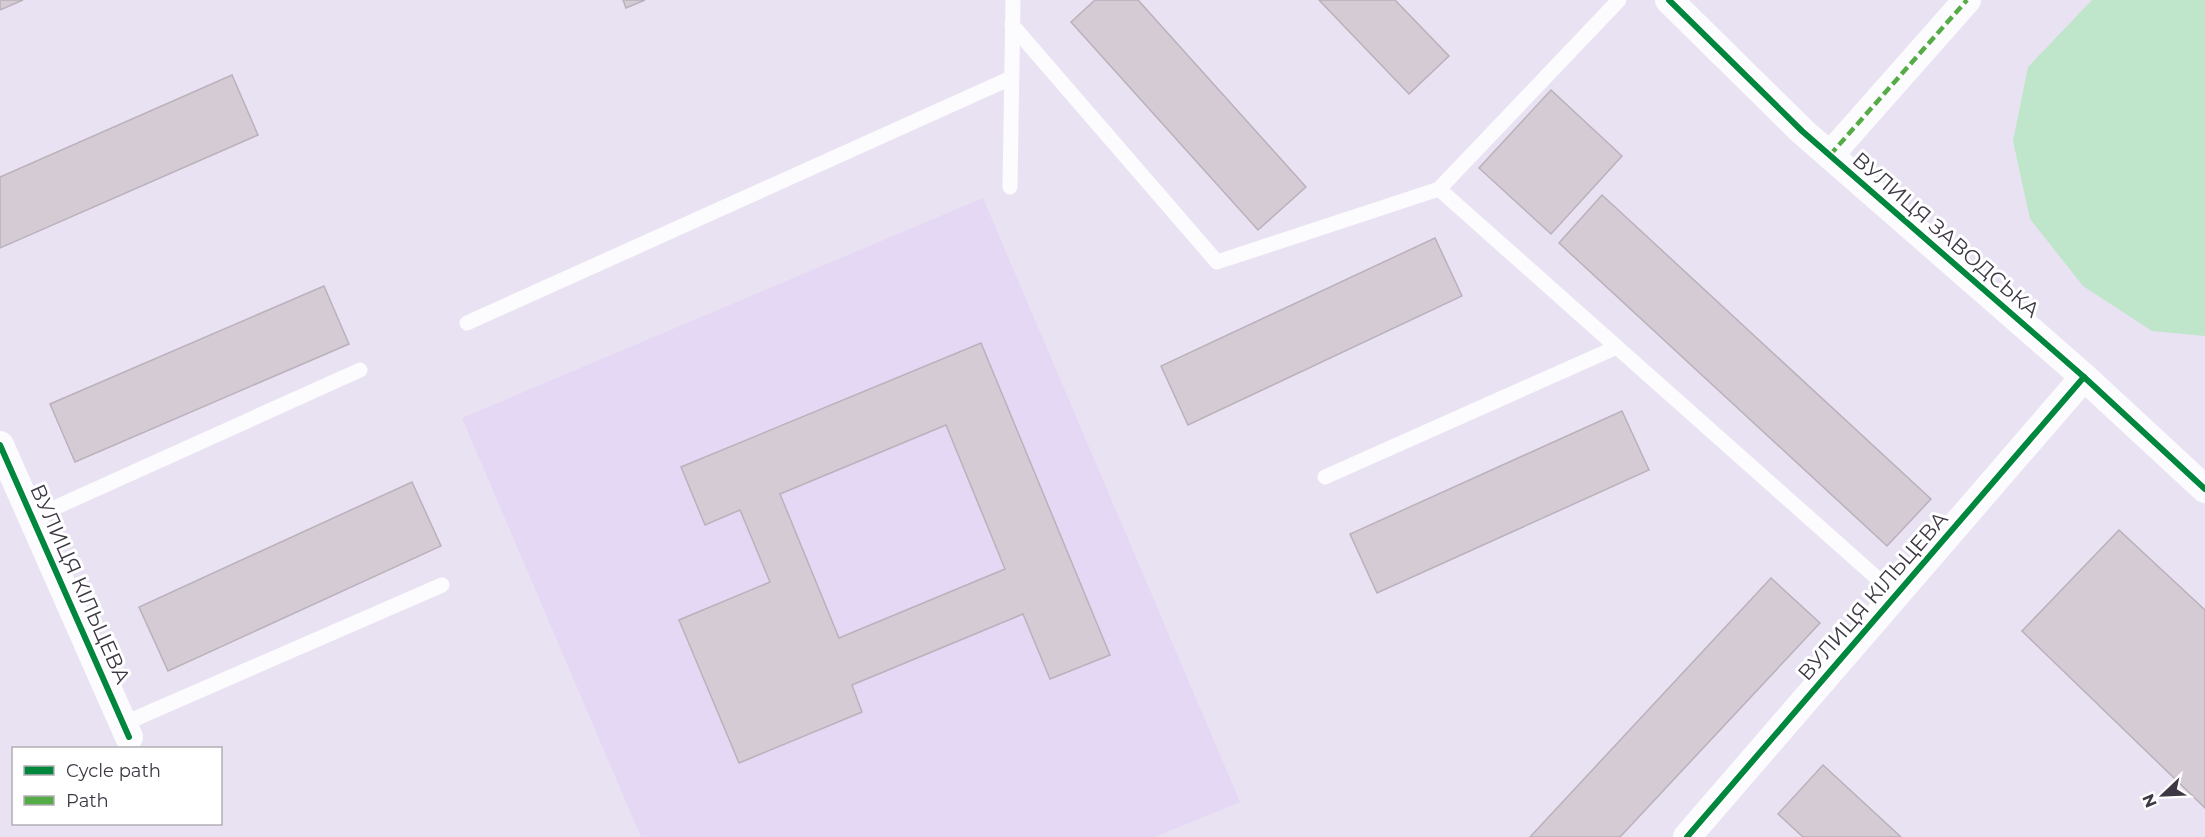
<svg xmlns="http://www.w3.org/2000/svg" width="2205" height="837" font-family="Montserrat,sans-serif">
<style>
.built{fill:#e4d8f4}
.green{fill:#bfe5cb}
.building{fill:#d4cbd5;stroke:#bab1bb;stroke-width:1.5;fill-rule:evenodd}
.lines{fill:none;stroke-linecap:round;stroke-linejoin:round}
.lane{stroke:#fcfbfd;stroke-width:15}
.street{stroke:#fcfbfd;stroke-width:28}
.quiet{stroke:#55ac47;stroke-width:4.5;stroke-dasharray:9 4.5;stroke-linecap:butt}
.cycleway-casing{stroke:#fff;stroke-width:10}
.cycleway{stroke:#00873e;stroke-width:6}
.labels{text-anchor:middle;stroke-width:6;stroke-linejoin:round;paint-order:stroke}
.street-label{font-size:21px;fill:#3d3844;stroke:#fff}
</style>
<rect width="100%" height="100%" fill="#e9e2f3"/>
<!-- built -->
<path class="built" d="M983 198 1240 802 1155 837H641L462 418Z"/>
<!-- green -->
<path class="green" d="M2092 0H2205V336L2152 331 2083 286 2030 219 2013 141 2028 67Z"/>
<!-- building -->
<g class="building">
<path d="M0 0H23L0 10Z"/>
<path d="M623 0H645L626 8Z"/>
<path d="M1095 0H1138L1306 187 1258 230 1071 22Z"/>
<path d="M1319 0H1395L1449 56 1409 94Z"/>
<path d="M232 75 258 135 0 248V177Z"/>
<path d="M1551 90 1622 156 1551 234 1479 168Z"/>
<path d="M1602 195 1931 499 1887 546 1559 243Z"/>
<path d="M1435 238 1462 296 1188 425 1161 366Z"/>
<path d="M324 286 349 344 75 462 50 404Z"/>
<path d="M981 343 1110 655 1050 679 1023 614 852 685 862 712 739 763 679 620 770 582 740 510 705 525 681 467ZM946 425 1005 569 839 638 780 494Z"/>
<path d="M1622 411 1649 470 1377 593 1350 534Z"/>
<path d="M412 482 441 546 168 671 139 607Z"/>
<path d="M2119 530 2205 610V808L2022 631Z"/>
<path d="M1771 578 1820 623 1620 837H1530Z"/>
<path d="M1823 765 1901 837H1803L1778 814Z"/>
</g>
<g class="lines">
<!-- lane -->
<g class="lane">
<path d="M1619 0 1439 189 1896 595"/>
<path d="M1012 25 1217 262 1439 189"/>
<path d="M1010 187 1013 0"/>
<path d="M467 323 1011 78"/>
<path d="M1325 477 1617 347"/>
<path d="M32 518 360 370"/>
<path d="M123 724 442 585"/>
</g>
<!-- street -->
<g class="street">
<path d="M1669 0 1802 131 2084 377 2205 489"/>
<path d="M1830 155 1967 0"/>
<path d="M0 445 129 737"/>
<path d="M1687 837 2084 377"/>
</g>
<!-- quiet -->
<path class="quiet" d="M1830 155 1967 0"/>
<!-- cycleway casing -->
<g class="cycleway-casing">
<g id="cycleway">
<path d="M1669 0 1802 131 2084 377 2205 489"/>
<path d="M0 445 129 737"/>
<path d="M1687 837 2084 377"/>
</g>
</g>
<!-- cycleway -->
<use href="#cycleway" class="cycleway"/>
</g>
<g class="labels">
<!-- street labels -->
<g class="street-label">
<text transform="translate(1946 235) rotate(41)" y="7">ВУЛИЦЯ ЗАВОДСЬКА</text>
<text transform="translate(80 584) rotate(66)" y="7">ВУЛИЦЯ КІЛЬЦЕВА</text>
<text transform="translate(1873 596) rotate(-49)" y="7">ВУЛИЦЯ КІЛЬЦЕВА</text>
</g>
</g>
<!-- legend -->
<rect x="12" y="747" width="210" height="78" fill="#ffffff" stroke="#b1afb4" stroke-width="1.5"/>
<rect x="24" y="766" width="30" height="9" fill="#00873e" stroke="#b1afb4" stroke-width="1.5"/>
<text x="66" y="777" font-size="18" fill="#3d3844">Cycle path</text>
<rect x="24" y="796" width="30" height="9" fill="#55ac47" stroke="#b1afb4" stroke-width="1.5"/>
<text x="66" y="807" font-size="18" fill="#3d3844">Path</text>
<!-- north arrow -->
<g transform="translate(2163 795) rotate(247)" stroke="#ffffff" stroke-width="4.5" paint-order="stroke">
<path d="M0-4.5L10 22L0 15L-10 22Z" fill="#3d3844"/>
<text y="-9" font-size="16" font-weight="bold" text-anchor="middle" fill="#3d3844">N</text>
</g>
</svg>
